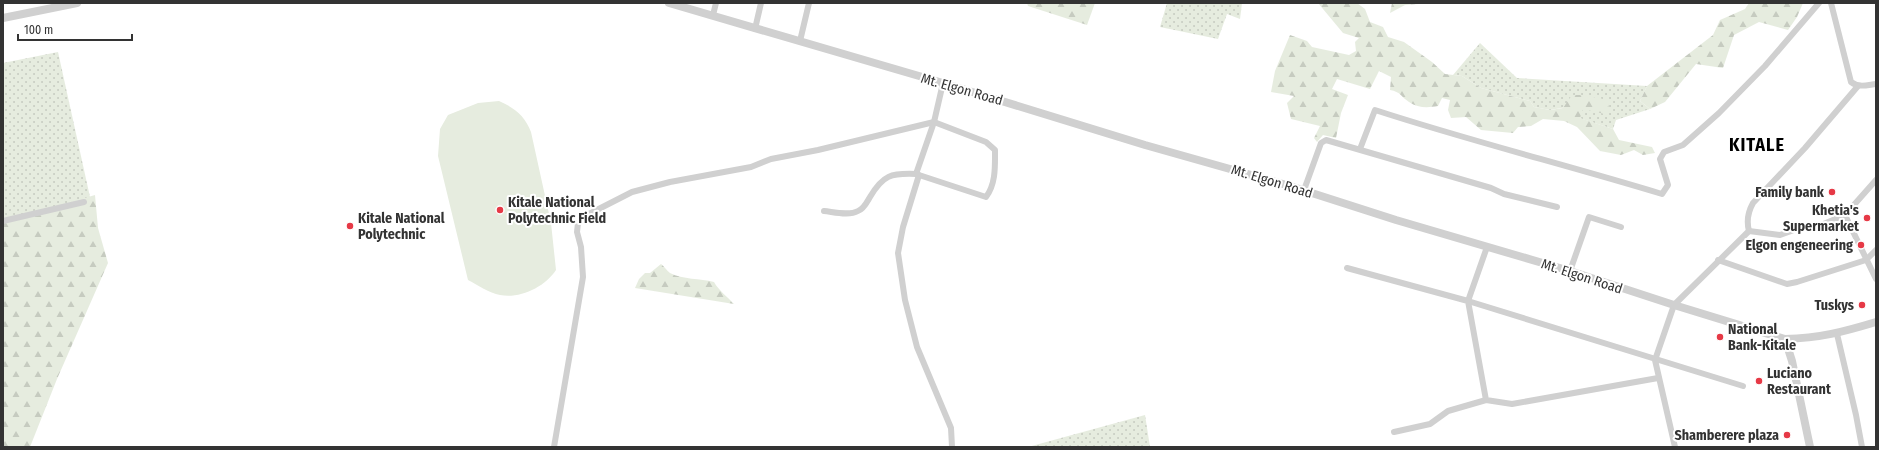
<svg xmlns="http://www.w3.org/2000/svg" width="1879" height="450" font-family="'Fira Sans Condensed',sans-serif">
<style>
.green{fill:url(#green-dots)}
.forest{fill:url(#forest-firs)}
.pitch{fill:#e6ecdf}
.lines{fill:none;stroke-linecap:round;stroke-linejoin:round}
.minor{stroke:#d0d0d0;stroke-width:6}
.tertiary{stroke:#d0d0d0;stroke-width:8}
.poi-dot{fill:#e63946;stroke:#fff;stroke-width:1.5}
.labels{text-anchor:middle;stroke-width:4;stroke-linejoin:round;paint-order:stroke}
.street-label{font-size:14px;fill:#333;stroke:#fff}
.poi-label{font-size:14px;font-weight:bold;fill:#333;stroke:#fff;text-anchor:end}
.district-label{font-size:18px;font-weight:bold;letter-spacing:1px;fill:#000;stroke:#fff}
</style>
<defs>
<pattern id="green-dots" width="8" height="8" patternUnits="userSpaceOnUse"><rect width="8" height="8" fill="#e6ecdf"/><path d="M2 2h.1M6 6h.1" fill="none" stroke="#c6cbc0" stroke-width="1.8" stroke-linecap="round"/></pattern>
<pattern id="forest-firs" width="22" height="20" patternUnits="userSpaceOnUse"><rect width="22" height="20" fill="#e6ecdf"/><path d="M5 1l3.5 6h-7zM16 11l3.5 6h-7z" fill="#c6cbc0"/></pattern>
</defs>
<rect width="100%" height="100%" fill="#fff"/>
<!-- green -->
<g class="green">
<path d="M1167 3H1242L1240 19 1227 14 1218 39 1160 27Z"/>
<path d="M1480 43 1517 78 1647 86 1640 101 1650 109 1616 120 1613 129 1579 118 1583 108 1607 100 1550 110 1534 107 1530 101 1481 88 1462 76 1453 75Z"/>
<path d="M58 52 90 197 3 222V63Z"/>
<path d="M1145 415 1150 447H1028Z"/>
</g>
<!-- forest -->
<g class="forest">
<path d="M1027 3H1095L1087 25 1028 6Z"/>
<path d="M1318 3H1357L1365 9 1370 22 1383 27 1388 37 1404 42 1432 62 1445 74 1462 76 1481 88 1530 101 1534 107 1550 110 1563 108 1572 95H1583L1608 100 1609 115 1583 109 1580 118 1613 129 1619 140 1652 147 1655 153 1643 155 1634 150 1621 155 1600 151 1577 127 1564 121 1543 119 1531 126 1518 127 1513 133 1481 130 1466 117 1451 118 1448 110 1450 100 1442 98 1438 106C1427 108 1418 108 1409 102 1400 96 1401 92 1390 90L1391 77 1379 71 1370 89 1337 79 1332 89 1348 95 1341 113 1336 138 1323 135 1317 142 1314 138 1320 126 1291 119 1287 103 1294 96 1271 92 1275 71 1290 35 1307 41 1312 47 1349 55 1356 51 1355 42 1359 38 1343 33Z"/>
<path d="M1392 3H1431L1405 5 1390 13Z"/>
<path d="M1749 3H1803L1797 17 1788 30 1759 22 1734 35 1723 68 1696 64 1665 102 1650 109 1640 101 1647 86 1713 35 1720 20 1745 9Z"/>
<path d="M95 195 98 228 108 263 57 379 30 447H3V222Z"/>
<path d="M661 264C664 266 667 271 670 273 683 280 700 278 714 282 719 291 727 296 734 304L635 288 639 279 645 273H650Z"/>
</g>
<!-- pitch -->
<path class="pitch" d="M499 101C515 108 525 116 531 132L551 223 556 270C545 287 520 299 500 295 489 293 478 285 468 280L438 156 440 129 448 115 478 103Z"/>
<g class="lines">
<!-- minor -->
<g class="minor">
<path d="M1831 3 1851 82C1859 88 1867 85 1876 84"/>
<path d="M713 15 716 3"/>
<path d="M755 29 761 3"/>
<path d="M800 41 809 3"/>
<path d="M1360 149 1375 110C1470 141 1567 165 1662 194L1668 185 1660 159 1664 152 1683 145 1719 113 1765 66 1819 3"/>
<path d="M919 175 903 227 898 253 905 300 917 347 951 428 952 447"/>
<path d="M1304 190 1321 143 1326 140 1491 188 1504 194 1557 207"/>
<path d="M824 211C834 212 849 216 858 211 864 209 867 202 870 197 883 175 891 173 916 174L934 122 943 83"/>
<path d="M1845 215 1876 279"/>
<path d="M3 221 84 202"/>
<path d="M1749 231C1746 220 1748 212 1753 203L1805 148 1858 86"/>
<path d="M1749 231 1780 235 1794 230 1821 225 1845 215 1876 180"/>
<path d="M1487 247 1468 301 1743 386"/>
<path d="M1718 260 1787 284 1797 282 1866 260 1876 250"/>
<path d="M1347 268 1468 301 1486 400 1512 404 1658 378"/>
<path d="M1570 271 1589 217 1621 227"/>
<path d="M1837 334 1856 415 1862 447"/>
<path d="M1394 432 1430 424 1448 411 1486 400"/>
<path d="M554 447 583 277 581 247 577 232 578 223 585 216 632 192 670 182 751 167 771 159 818 150 934 122 986 142 995 150C995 166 996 184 986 197L916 174"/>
<path d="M1675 447 1655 360 1674 305 1749 231"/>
</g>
<!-- tertiary -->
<g class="tertiary">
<path d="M669 3 943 83 1145 145 1290 186 1396 220 1570 271 1674 305 1785 339C1820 338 1843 332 1876 322"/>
<path d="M3 18 77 3"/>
<path d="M1785 339 1792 361 1810 447"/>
</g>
</g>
<!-- markers -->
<g class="poi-dot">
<circle cx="1832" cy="192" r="4"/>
<circle cx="500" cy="210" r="4"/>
<circle cx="1867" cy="218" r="4"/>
<circle cx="350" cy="226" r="4"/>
<circle cx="1861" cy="245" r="4"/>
<circle cx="1862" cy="305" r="4"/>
<circle cx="1720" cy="337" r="4"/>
<circle cx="1759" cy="381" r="4"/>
<circle cx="1787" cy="435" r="4"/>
</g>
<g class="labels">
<!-- street labels -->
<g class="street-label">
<text transform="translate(962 89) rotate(16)" y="5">Mt. Elgon Road</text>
<text transform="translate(1272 181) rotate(17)" y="5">Mt. Elgon Road</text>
<text transform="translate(1582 276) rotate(18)" y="5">Mt. Elgon Road</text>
</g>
<!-- poi labels -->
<g class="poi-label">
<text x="1824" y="197">Family bank</text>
<text x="508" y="207" text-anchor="start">Kitale National<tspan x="508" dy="16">Polytechnic Field</tspan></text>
<text x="1859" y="215">Khetia's<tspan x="1859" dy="16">Supermarket</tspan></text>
<text x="358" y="223" text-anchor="start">Kitale National<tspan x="358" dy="16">Polytechnic</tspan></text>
<text x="1853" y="250">Elgon engeneering</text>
<text x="1854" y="310">Tuskys</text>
<text x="1728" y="334" text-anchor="start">National<tspan x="1728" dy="16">Bank-Kitale</tspan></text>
<text x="1767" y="378" text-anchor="start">Luciano<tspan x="1767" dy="16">Restaurant</tspan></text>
<text x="1779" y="440">Shamberere plaza</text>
</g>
<!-- district labels -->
<g class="district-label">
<text x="1757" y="151">KITALE</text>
</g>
</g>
<!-- border -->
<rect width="1879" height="450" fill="none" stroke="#333333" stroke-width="8"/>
<!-- scale -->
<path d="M18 34v6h114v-6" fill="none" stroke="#333333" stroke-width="2"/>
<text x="24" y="34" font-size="12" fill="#333333" stroke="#ffffff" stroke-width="3" paint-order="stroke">100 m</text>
</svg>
